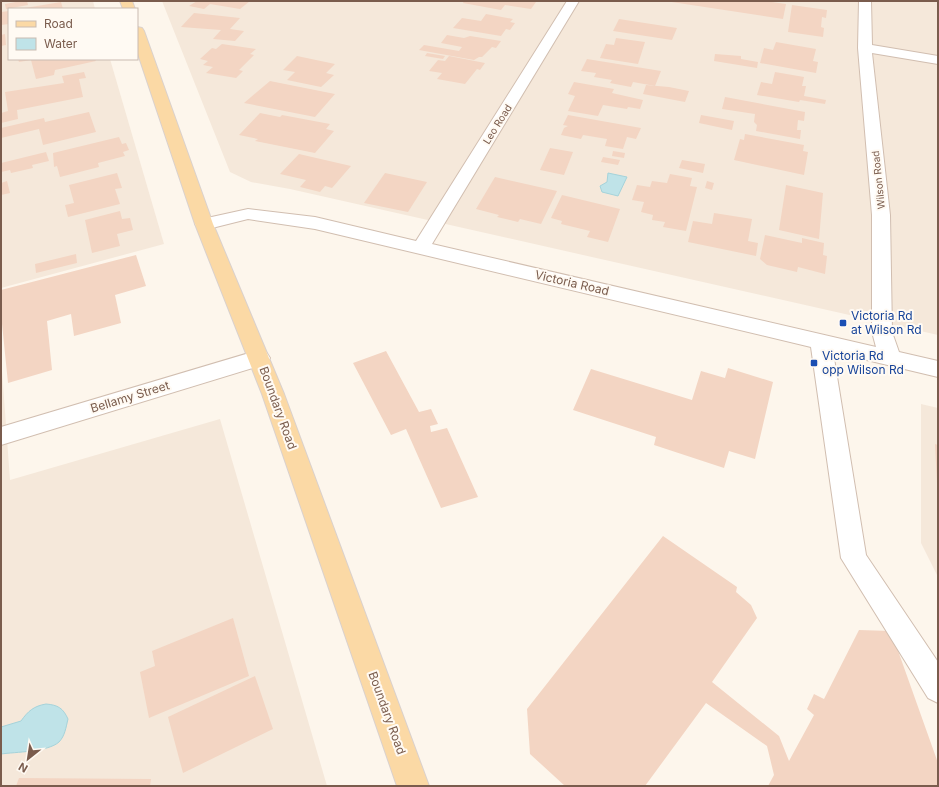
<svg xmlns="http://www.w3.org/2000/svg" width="939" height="787" font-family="Inter,sans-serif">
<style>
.residential{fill:#f5e8da}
.water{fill:#bfe3e8;stroke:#a5d3da}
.building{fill:#f3d5c3}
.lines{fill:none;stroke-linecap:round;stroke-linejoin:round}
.minor-casing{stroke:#d1beb0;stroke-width:2}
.major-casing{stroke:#dad1cd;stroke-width:2}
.minor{fill:#fff;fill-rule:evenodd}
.major{fill:#fbd9a5;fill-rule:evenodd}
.transit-dot{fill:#1a4fb4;stroke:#fffaf3;stroke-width:1.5}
.labels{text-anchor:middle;stroke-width:4;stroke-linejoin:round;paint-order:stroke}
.far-street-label{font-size:10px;fill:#7a5c4d;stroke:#fffaf3}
.street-label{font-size:12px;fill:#7a5c4d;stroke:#fffaf3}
.transit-label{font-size:12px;fill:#164399;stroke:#fffaf3;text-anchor:start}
</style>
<rect width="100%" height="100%" fill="#fdf6ec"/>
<!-- residential -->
<g class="residential">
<path d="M1 1H93L95 9H9V59H110L164 244 1 288Z"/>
<path d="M162 1H938V335L290 189 251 182 230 172Z"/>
<path d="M1 357 10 480 220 419 327 786H1Z"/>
<path d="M921 404 938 408V577L921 543Z"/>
</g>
<!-- water -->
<g class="water">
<path d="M608 173 627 177 618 196 602 192 600 186 607 182Z"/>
<path d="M46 704C58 705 63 708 68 719 66 727 65 736 59 742 48 752 15 752 1 754V727L21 721C28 711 34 706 46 704Z"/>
</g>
<!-- building -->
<g class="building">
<path d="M21 1H27L28 5 6 9 5 4Z"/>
<path d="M197 1H250L240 9 210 4 204 9 189 6Z"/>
<path d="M464 1H530L536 2 531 9 505 5 501 10 463 3Z"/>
<path d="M665 1H765L786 4 783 19Z"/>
<path d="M61 2 63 9H25V8Z"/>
<path d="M792 5 827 10 826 18 822 17 821 27 824 28 823 37 788 32Z"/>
<path d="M9 11V24L1 25V12Z"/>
<path d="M194 13 240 18 230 29 244 31 235 41 213 39 221 30 181 27Z"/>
<path d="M486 14 513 19 510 22 515 23 510 30 506 29 501 36 453 28 462 18 481 21Z"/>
<path d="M619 19 677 28 672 40 613 31Z"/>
<path d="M5 34 6 45 1 46V35Z"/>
<path d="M447 35 464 38 470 36 501 41 496 48 492 47 482 57H479L474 60 419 50 424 45 459 51 462 47 441 43Z"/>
<path d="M616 38 645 42 638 64 600 58 606 44 614 45Z"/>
<path d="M776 42 816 49 813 61 818 62 816 73 760 63 764 48 773 50Z"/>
<path d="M222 44 256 49 250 54 254 55 239 70 243 71 236 78 206 73 213 67 203 65 208 61 200 59 212 48 216 49Z"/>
<path d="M427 53 445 56 443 59 425 56Z"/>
<path d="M715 54 741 56V59L758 62 757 68 714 61Z"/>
<path d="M297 56 335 64 326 73 334 75 321 87 287 80 295 72 283 70Z"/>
<path d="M449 56 485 63 480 70 477 69 465 84 437 79 442 73 429 71 438 60 445 61Z"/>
<path d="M18 59H95L96 61 55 70 54 75 36 79 31 60 19 62Z"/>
<path d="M587 59 661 71 655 86 633 82 631 87 610 83 612 80 594 77 596 73 581 71Z"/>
<path d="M84 72 86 78 79 79 83 97 17 110 18 119 1 123V113L8 111 5 92 64 83 62 76Z"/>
<path d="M775 72 804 77 802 86H806L804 96 826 100 825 104 800 100 799 102 757 95 761 82 772 84Z"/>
<path d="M270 81 335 94 315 117 244 103Z"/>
<path d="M574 82 614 89 612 93 643 100 640 109 628 107 627 109 603 105 598 116 568 111 575 96 568 94Z"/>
<path d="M646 85 669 87 689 91 685 102 643 94Z"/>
<path d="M725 97 805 112 804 121 798 120 797 130H801L800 139 756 131 757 125 754 122 755 114 722 109Z"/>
<path d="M89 112 96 132 43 145 39 129 1 138V128L44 118 45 122Z"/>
<path d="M260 113 280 117 282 115 330 124 326 129 334 131 315 153 255 141 258 139 239 135Z"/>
<path d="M568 115 641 128 636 139 627 137 623 149 605 146 607 139 583 135 581 139 561 135 564 128 568 126 563 125Z"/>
<path d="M701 115 734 121 732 130 699 123Z"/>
<path d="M745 134 804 145 803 151 808 152 804 175 734 160 740 139 744 140Z"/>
<path d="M119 137 122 144 126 143 129 150 123 152 125 156 98 163 99 167 60 177 57 166 54 167 53 153Z"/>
<path d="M550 148 573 152 564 175 540 170Z"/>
<path d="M613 151 625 153 624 158 612 156Z"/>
<path d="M46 152 49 161 32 165 33 168 11 173 10 170 1 172V163Z"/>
<path d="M299 154 351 166 332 188 325 186 320 192 300 187 306 180 280 174Z"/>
<path d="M603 157 620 160 618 165 601 162Z"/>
<path d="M682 160 705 164 703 173 679 168Z"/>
<path d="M117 173 122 188 115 189 120 204 68 217 65 205 74 203 69 185Z"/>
<path d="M385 173 427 182 408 212 364 203Z"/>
<path d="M670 174 692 178 690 186 697 187 686 231 663 227 665 222 652 220 653 215 641 212 644 202 632 200 637 185 650 187 652 181 667 183Z"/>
<path d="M495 177 557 191 541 224 520 219 518 222 497 217 499 215 476 209Z"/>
<path d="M7 181 10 193 1 195V183Z"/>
<path d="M707 181 714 183 712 190 705 188Z"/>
<path d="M786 185 823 193 819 239 779 230Z"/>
<path d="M562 195 620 209 608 242 587 237 590 231 561 224 562 221 551 218Z"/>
<path d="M120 211 122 219 130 218 133 230 117 234 120 246 92 253 85 220Z"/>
<path d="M714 213 752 219 748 241 758 243 756 256 688 242 693 221 712 224Z"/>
<path d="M765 235 802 243V238L824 243 823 255 827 256 825 274 798 267 797 272 767 265 760 259Z"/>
<path d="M76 254 77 263 36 273 35 264Z"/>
<path d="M136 255 146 286 115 295 121 323 74 336 71 314 47 321 52 370 8 383 1 314V290Z"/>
<path d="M386 351 419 412 431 409 438 424 430 426 431 432 447 428 478 497 441 508 406 429 391 435 353 363Z"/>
<path d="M728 368 773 382 755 459 729 451 724 468 654 445 656 437 573 410 591 369 692 400 701 371 725 378Z"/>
<path d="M935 444 938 445V483H937Z"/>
<path d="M663 536 737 587 736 592 751 605 757 618 712 682 779 736 789 761 814 715 807 709 814 694 824 699 859 630 891 631 938 763V786H768L774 775 767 746 706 703 645 786H565L530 754 527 709Z"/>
<path d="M233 618 249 676 149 718 140 672 155 666 152 651Z"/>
<path d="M255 676 273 729 183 773 168 717Z"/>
<path d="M19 778 151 779 150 786H16Z"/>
</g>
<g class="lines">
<!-- minor casing -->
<g class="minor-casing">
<g id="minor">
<path d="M567 1H579L432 244 876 347 872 332V215L858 48 859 1H871L872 45 938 56V64L872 53 890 215 892 332 899 352 938 361V377L833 352 866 555 938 662V703L928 698 841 558 811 347 315 229 248 219 204 230 198 228 195 224 198 220 248 209 315 217 416 241Z"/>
<path d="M259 350 266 352 270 358 266 364 1 445V427Z"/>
</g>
</g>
<!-- major casing -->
<g class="major-casing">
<g id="major">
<path d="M120 1H132L135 9H123Z"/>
<path d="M137 27 142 28 144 31 213 224 284 394 429 786H397L262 394 195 224 137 51Z"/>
</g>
</g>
<!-- minor -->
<use href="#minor" class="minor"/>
<!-- major -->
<use href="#major" class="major"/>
</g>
<!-- markers -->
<g class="transit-dot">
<rect x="839" y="319" width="8" height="8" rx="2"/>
<rect x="810" y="359" width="8" height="8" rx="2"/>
</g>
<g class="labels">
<!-- far-street labels -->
<g class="far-street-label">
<text transform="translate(497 124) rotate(-58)" y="4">Leo Road</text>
<text transform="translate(878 180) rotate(-96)" y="4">Wilson Road</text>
</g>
<!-- street labels -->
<g class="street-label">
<text transform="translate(572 283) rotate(13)" y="4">Victoria Road</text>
<text transform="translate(130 397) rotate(-17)" y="4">Bellamy Street</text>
<text transform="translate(278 408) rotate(70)" y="4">Boundary Road</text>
<text transform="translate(387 713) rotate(70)" y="4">Boundary Road</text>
</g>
<!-- transit labels -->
<g class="transit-label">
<text x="851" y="320">Victoria Rd<tspan x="851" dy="14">at Wilson Rd</tspan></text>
<text x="822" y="360">Victoria Rd<tspan x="822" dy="14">opp Wilson Rd</tspan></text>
</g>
</g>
<!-- border -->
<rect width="939" height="787" fill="none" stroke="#7a5c4d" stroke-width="4"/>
<!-- legend -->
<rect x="8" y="8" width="130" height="52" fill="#fffaf3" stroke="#cabbb1"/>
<rect x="16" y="21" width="20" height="6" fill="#fbd9a5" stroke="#cabbb1"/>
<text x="44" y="28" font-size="12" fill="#7a5c4d">Road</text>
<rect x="16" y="38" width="20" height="12" fill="#bfe3e8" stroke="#cabbb1"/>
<text x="44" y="48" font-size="12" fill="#7a5c4d">Water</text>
<!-- north arrow -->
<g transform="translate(28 759) rotate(210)" stroke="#fffaf3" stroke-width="3" paint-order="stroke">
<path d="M0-3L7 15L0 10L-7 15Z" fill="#7a5c4d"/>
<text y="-6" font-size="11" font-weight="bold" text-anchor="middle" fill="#7a5c4d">N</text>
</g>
</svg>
